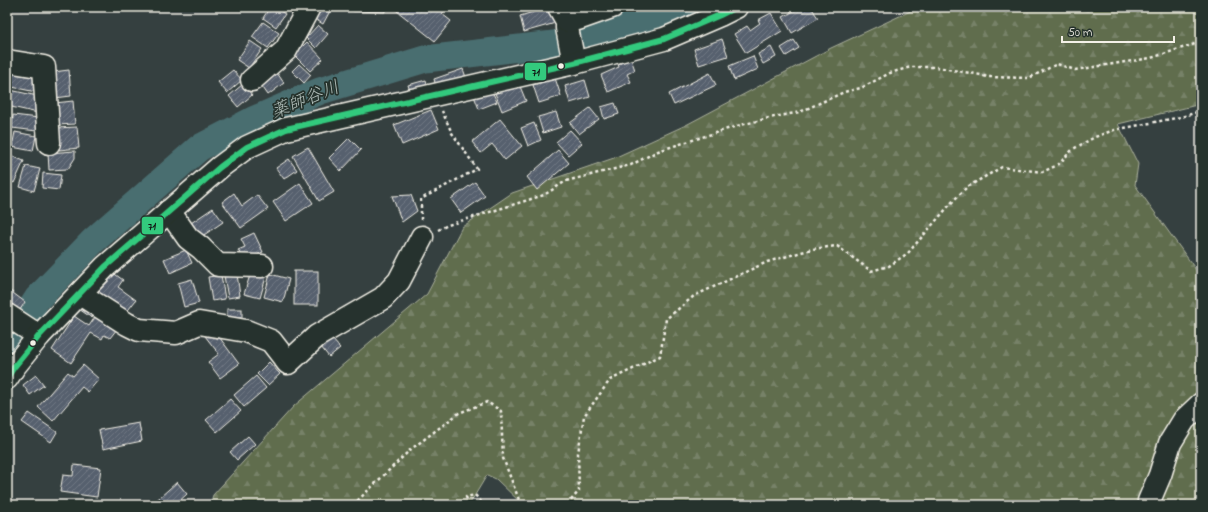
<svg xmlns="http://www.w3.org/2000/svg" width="1208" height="512" font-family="'Indie Flower','Klee One',sans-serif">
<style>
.forest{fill:url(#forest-firs);stroke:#aaaf9b}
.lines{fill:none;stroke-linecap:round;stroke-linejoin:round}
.river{stroke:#4a6e70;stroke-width:27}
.building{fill:url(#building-hatch);stroke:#f4f1e8}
.minor-casing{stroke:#f4f1e8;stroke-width:25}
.path{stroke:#f4f1e8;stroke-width:2.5;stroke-dasharray:3 3;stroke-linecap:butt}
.minor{stroke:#26332d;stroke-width:22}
.bus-1-casing{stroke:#26332d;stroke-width:9}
.bus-1{stroke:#33ca7d;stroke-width:6}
.bus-dot{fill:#f4f1e8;stroke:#26332d;stroke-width:1.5}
.labels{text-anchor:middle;stroke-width:3.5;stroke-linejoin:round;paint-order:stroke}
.water-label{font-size:18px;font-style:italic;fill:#b0bdb8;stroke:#26332d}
.line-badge{stroke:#26332d;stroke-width:1.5}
.pale-badge-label{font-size:11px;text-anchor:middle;font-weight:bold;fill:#111}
</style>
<defs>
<pattern id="forest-firs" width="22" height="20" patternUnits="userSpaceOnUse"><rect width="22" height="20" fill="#606d4e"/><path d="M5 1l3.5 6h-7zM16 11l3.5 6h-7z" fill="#778268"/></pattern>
<pattern id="building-hatch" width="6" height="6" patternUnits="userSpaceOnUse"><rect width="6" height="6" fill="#57606e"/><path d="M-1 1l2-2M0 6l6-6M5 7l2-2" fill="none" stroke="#707783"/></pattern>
</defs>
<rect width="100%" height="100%" fill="#354040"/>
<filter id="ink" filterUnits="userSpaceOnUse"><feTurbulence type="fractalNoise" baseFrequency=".025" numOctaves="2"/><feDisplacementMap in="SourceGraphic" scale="8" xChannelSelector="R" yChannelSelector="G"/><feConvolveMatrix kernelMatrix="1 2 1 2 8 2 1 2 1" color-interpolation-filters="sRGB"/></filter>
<g filter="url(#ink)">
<!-- forest -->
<path class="forest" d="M919 7H1079L1087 11 1096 7H1201V104L1118 124 1138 164 1135 185 1199 274 1201 273V505H523L496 479 487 475 469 505H210L213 495 294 406 427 294 462 227 512 193 614 158 686 125 831 48Z"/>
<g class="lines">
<!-- river -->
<path class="river" d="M7 345 37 299 93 241 199 148 253 120 320 91 425 59 554 44 672 15 686 7"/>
</g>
<!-- building -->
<g class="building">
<path d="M270 7H274L285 14 276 27 263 18Z"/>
<path d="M319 7H324L330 11 323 24 313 18Z"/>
<path d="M353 7H385V12L353 11Z"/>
<path d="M392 7H447L442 14 451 21 435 41Z"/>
<path d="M550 7 559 22 524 32 520 16Z"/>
<path d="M801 7H811L818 18 792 33 783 17Z"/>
<path d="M771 13 782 31 746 53 734 34 747 26 750 30 760 23 758 20Z"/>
<path d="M263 22 279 33 268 48 252 37Z"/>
<path d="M318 25 328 34 316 48 306 38Z"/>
<path d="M722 39 728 56 699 65 694 49Z"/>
<path d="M794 40 799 48 786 56 781 48Z"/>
<path d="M250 41 262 49 249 68 237 60Z"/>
<path d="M307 42 323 59 310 71 294 55Z"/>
<path d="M771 47 776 57 763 64 758 54Z"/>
<path d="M753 56 758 69 734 80 729 66Z"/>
<path d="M631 59 635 70 627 74 631 82 608 92 601 75 619 67 618 64Z"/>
<path d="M299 64 311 75 304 83 292 71Z"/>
<path d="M463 69 467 80 437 90 434 79Z"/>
<path d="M69 70 71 96 55 98 53 72Z"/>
<path d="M233 70 242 80 227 93 218 82Z"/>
<path d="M275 70 284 83 268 95 259 82Z"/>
<path d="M7 72 39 78 36 92 7 86Z"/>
<path d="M710 73 716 85 674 105 669 94Z"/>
<path d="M555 78 561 96 539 103 533 85Z"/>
<path d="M426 80 428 88 411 94 408 85Z"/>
<path d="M585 80 590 97 570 103 565 86Z"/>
<path d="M243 84 252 95 238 107 229 96Z"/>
<path d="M519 84 526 101 502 111 495 93Z"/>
<path d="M491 89 497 102 479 109 474 96Z"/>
<path d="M10 90 42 97 38 113 7 106Z"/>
<path d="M73 101 75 124 57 125 55 103Z"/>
<path d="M615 103 619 114 604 119 601 107Z"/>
<path d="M590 108 599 119 579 134 570 123Z"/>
<path d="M431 110 439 129 402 145 394 125Z"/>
<path d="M556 112 561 127 543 133 538 117Z"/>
<path d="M13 115 39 118 37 131 12 128Z"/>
<path d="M500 119 522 146 505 160 492 144 481 153 472 142Z"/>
<path d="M534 123 541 140 528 146 521 128Z"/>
<path d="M77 127 79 148 59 150 57 128Z"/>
<path d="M570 130 582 143 568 155 556 142Z"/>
<path d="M15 132 36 136 33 151 12 147Z"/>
<path d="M349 138 361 150 341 171 329 158Z"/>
<path d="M308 147 334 192 319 201 293 156Z"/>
<path d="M558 150 569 163 537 190 527 177Z"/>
<path d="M75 151V158L68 169 49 170 48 153Z"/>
<path d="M9 155 24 161 14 183 7 179V160Z"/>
<path d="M289 159 297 170 284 179 276 168Z"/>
<path d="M26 166 40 169 34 191 20 187Z"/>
<path d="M43 173 61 175 59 190 42 188Z"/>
<path d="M475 182 485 196 461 213 451 199Z"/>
<path d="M300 183 313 203 286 221 273 202Z"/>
<path d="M234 193 242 206 257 195 268 209 241 228 222 202Z"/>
<path d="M411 195 417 211 402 222 392 196Z"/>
<path d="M213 208 223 222 201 237 191 223Z"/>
<path d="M254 233 263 252 244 261 238 250 245 247 241 239Z"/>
<path d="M186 250 192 263 170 273 164 259Z"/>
<rect x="294" y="271" width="24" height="34"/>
<path d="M112 272 123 280 118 287 136 300 125 314 93 299Z"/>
<path d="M251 272 266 277 260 298 244 294Z"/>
<path d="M237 274 240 296 228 298 224 276Z"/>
<path d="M270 274 289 279 283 302 264 297Z"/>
<path d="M221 275 225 299 212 301 208 277Z"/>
<path d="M192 279 199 303 184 307 178 283Z"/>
<path d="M9 290 25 302 18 313 7 305V293Z"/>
<path d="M80 300 97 310 92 318 76 307Z"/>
<rect x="227" y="309" width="15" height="9"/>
<path d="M99 311 120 325 110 338 104 335 102 339 91 333 71 363 52 350 74 316 89 326Z"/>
<path d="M214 330 239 364 220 378 208 362 219 354 205 336Z"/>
<path d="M331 338 340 348 329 357 321 347Z"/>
<path d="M269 362 280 374 268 385 257 374Z"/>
<path d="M83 365 99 379 88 392 82 387 53 421 38 407 68 372 73 376Z"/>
<path d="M36 375 44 385 30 395 23 385Z"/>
<path d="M256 376 266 388 244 407 234 395Z"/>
<path d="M230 399 241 411 217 432 206 420Z"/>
<path d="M29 413 57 432 51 442 22 422Z"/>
<path d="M139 423 142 441 103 449 99 430Z"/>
<path d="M248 436 255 444 237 460 230 452Z"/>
<path d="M74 465 101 468 97 497 60 492 63 475 73 476Z"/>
<path d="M177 482 187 494 175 505H151Z"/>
</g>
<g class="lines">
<!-- minor casing -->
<g class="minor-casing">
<g id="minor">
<path d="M559 7 567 21V28L574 63"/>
<path d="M567 21 578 19 612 7"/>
<path d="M7 61 44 67 49 143"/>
<path d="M252 80 286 50 309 7"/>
<path d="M169 211 188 238 201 248 218 265 262 266"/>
<path d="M80 294 127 324 139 330 176 333 199 323 246 331 271 341 288 363 317 336 383 298 399 281 422 237"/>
<path d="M7 315 39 336"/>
<path d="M7 378 14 367 39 336 105 267 220 167 247 147 286 129 574 63 664 39 720 15 736 7"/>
<path d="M1149 505V501L1160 475 1170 443 1184 420 1201 404"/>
</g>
</g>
<!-- path -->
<g class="path">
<path d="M421 220V199L477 169 452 133 442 111"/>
<path d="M438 230 448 225 544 195 566 181 631 165 658 151 737 126 769 118 800 112 844 92 861 88 890 73 911 67H936L981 75 987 77 1029 78 1057 64 1075 70 1151 58 1201 42"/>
<path d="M353 505 410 450 459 413 487 402 501 411 503 458 521 505"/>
<path d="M469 505 466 497 475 495 484 505"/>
<path d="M567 505 579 491 578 453 584 416 610 380 660 356 666 319 694 296 767 262 812 249 837 246 871 271 889 266 908 253 954 200 967 187 1002 167 1042 172 1058 165 1073 149 1095 137 1114 130 1181 117 1201 111"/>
</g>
<!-- minor -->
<use href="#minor" class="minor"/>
<!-- bus-1 casing -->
<g class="bus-1-casing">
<path id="bus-1" d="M7 378 14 367 39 336 105 267 220 167 247 147 286 129 574 63 664 39 720 15 736 7"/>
</g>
<!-- bus-1 -->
<use href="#bus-1" class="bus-1"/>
</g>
</g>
<!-- markers -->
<g class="bus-dot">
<circle cx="561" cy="66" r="3.5"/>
<circle cx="33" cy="343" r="3.5"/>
</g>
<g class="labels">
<!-- water labels -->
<g class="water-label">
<text transform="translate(305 99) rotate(-22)" y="6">薬師谷川</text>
</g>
</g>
<g class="line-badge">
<rect x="524" y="62" width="23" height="19" rx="4" fill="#33ca7d"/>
<rect x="141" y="216" width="23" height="19" rx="4" fill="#33ca7d"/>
</g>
<g class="pale-badge-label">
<text x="536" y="76">71</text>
<text x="152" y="230">71</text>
</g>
<!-- margin -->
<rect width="1208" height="512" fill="none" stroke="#26332d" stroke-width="24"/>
<rect x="12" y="12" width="1184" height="488" fill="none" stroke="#f4f1e8" stroke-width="1.5" filter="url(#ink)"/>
<!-- scale -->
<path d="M1062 36v6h112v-6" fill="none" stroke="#f4f1e8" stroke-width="2"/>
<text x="1068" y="36" font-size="12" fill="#f4f1e8" stroke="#26332d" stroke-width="3" paint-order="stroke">50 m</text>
</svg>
